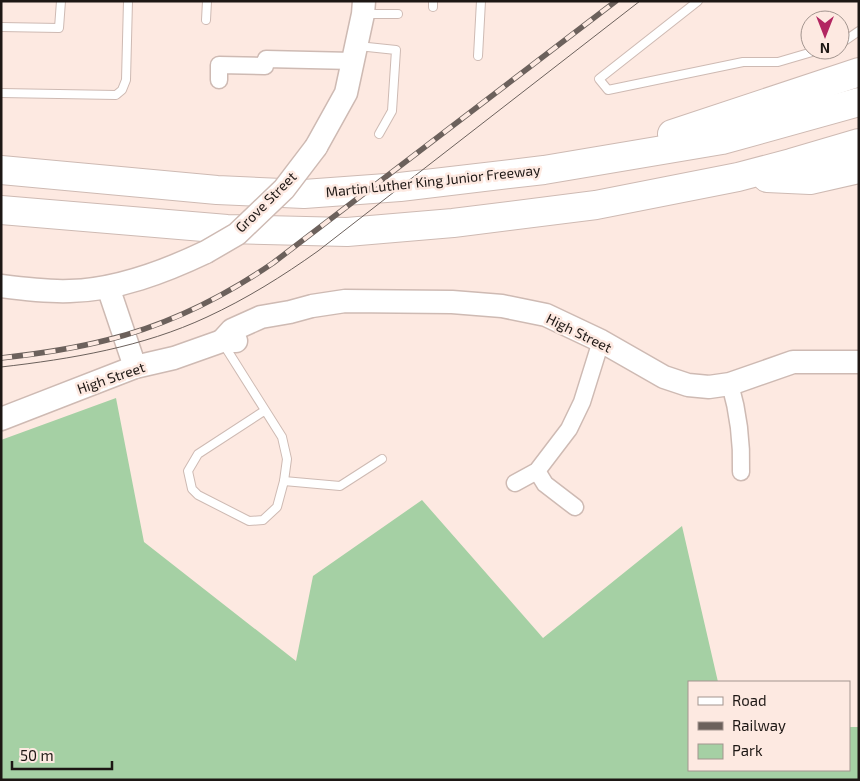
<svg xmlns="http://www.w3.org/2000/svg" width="860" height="781" font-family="'Exo 2',sans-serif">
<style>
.green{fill:#a5d0a4}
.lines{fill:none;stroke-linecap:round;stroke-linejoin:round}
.lane-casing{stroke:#cebab3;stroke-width:10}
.street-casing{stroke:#cebab3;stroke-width:19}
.secondary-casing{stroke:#cebab3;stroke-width:25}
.highway-casing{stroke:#cebab3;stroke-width:30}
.lane{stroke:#fff;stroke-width:8}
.street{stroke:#fff;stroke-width:16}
.secondary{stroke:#fff;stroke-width:22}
.highway{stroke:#fff;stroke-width:28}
.tram{stroke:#6c615c;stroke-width:1}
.rail-casing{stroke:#6c615c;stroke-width:5.5}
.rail{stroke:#fde9e1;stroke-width:4;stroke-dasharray:11;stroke-linecap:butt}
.secondary-bridge-casing{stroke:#cebab3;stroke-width:25;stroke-linecap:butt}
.secondary-bridge{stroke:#fff;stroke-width:22}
.labels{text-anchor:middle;stroke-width:5;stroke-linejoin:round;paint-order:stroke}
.street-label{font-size:14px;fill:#1d1714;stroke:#fde9e1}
</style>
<rect width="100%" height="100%" fill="#fde9e1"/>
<!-- green -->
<path class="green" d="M116 398 144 542 296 661 313 576 422 500 543 638 682 526 718 682H689V770H849V727H859V780H1V440Z"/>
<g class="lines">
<!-- lane casing -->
<g class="lane-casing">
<g id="lane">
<path d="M698 1 599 79 608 90 743 62H778L819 50"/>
<path d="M433 7V1"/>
<path d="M365 14H398"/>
<path d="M206 20 207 1"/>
<path d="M1 27 59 28 61 1"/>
<path d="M840 44 859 31"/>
<path d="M358 46 396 50 392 111 379 134"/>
<path d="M478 56 481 1"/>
<path d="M1 93 116 95 122 90 126 80 128 1"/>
<path d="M224 345 282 437 287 459 284 481 277 507 263 520 249 521 198 495 192 489 188 471 198 454 264 411"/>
<path d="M284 481 340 486 382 459"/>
</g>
</g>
<!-- street casing -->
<g class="street-casing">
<g id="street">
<path d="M219 80V65L265 66 266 59 353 61"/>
<path d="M730 384C739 415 742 441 741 472"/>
<path d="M537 471 545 484 575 507"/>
<path d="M515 483 537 471 569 429 582 402 601 341"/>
</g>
</g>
<!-- secondary casing -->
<g class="secondary-casing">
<g id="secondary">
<path d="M316 147 346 93 363 14 364 1"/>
<path d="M1 286C24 289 48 292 70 291 117 290 164 272 206 252"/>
<path d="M108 287 135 367"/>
<path d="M222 341 232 330 261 317 290 312 312 306 345 301 452 302 502 306 546 315 601 341 664 377 688 385 709 387 730 384 793 362H859"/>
<path d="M1 419 135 367 174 358 222 341H236"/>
</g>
</g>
<!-- highway casing -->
<g class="highway-casing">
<g id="highway">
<path d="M672 134 859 72"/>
<path d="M1 170 217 190 304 194 400 187 544 170 722 140 859 102"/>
<path d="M767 178 810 180 859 169"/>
<path d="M1 210 227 229 347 232 453 223 596 205 738 177 791 163 859 143"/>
</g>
</g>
<!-- lane -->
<use href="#lane" class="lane"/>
<!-- street -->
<use href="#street" class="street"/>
<!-- secondary -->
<use href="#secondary" class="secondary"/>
<!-- highway -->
<use href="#highway" class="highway"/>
<!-- tram -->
<path class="tram" d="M1 367C71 359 143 347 207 317 246 299 283 276 318 251L640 1"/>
<!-- rail casing -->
<g class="rail-casing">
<path id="rail" d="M1 358C37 354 72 349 107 340 168 325 222 298 273 263L616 1"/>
</g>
<!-- rail -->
<use href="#rail" class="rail"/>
<!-- secondary-bridge casing -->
<g class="secondary-bridge-casing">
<path id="secondary-bridge" d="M206 252 237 234 284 189 316 147"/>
</g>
<!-- secondary-bridge -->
<use href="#secondary-bridge" class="secondary-bridge"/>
</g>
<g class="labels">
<!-- street labels -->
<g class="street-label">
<text transform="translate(433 181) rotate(-6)" y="5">Martin Luther King Junior Freeway</text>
<text transform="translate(266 202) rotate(-45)" y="5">Grove Street</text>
<text transform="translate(579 333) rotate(26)" y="5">High Street</text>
<text transform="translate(111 378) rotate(-19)" y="5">High Street</text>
</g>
</g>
<!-- border -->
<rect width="860" height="781" fill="none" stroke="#1d1714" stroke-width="5"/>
<!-- legend -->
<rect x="688" y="681" width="162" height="90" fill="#fde9e1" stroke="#a3958f"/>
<rect x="698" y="697" width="25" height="8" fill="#ffffff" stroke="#a3958f"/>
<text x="732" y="706" font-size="15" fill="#1d1714">Road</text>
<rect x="698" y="722" width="25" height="8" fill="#6c615c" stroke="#a3958f"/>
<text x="732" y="731" font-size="15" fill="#1d1714">Railway</text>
<rect x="698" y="744" width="25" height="15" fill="#a5d0a4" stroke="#a3958f"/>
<text x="732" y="756" font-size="15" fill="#1d1714">Park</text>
<!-- north arrow -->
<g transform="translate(825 35) rotate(180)"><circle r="24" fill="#fde9e1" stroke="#a3958f"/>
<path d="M0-4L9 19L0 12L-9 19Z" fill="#b22661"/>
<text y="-8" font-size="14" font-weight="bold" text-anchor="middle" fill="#1d1714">N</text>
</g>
<!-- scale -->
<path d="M12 761v8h100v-8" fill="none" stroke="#1d1714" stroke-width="2.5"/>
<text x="20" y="761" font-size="15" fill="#1d1714" stroke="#fde9e1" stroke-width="4" paint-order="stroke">50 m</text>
</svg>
